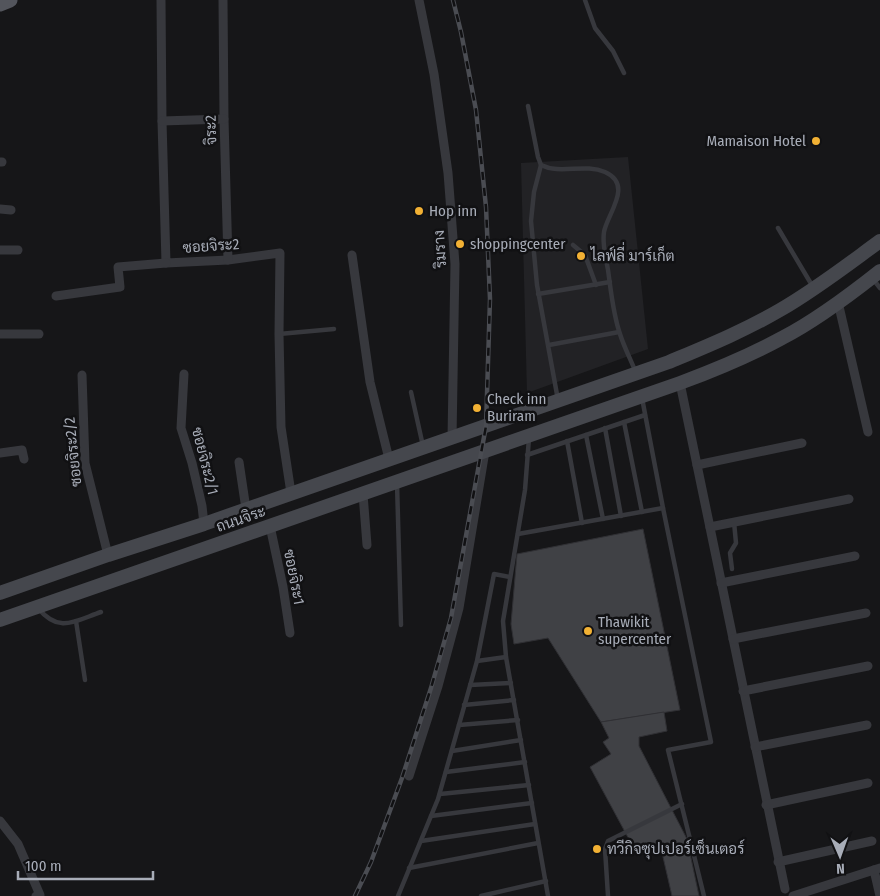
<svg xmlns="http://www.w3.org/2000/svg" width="880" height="896" font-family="'Fira Sans Condensed',Sarabun,sans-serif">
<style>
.built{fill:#222225}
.building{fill:#404145;stroke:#303034}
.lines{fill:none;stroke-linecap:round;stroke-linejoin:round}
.lane{stroke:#37383d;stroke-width:4.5}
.street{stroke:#37383d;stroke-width:9}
.secondary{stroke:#45474d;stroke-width:14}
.primary{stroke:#53555c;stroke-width:15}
.rail-casing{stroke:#4a4c52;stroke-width:4.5}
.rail{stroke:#111113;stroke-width:2.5;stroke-dasharray:8;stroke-linecap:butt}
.poi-dot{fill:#f2b134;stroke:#111113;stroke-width:2}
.labels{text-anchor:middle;stroke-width:5;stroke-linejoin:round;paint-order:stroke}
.street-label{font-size:15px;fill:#a8adb8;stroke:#111113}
.poi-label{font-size:15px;fill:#a8adb8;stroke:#111113;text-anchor:start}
</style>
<rect width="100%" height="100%" fill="#161618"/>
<!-- built -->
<path class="built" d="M628 157 648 349 527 393 521 163Z"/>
<!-- building -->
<g class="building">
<path d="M643 529 680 710 601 722 548 638 514 644 511 624 517 554Z"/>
<path d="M664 712 667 731 639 737V746L687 839 699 896H672L660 844 638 856 590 767 611 754 603 742 609 738 601 722Z"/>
</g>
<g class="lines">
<!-- lane -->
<g class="lane">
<path d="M585 0 595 28 613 51 624 73"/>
<path d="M528 106 538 157 541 165C561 175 584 163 605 172 634 185 607 214 604 232 602 245 606 258 608 270 611 291 613 314 620 334 624 347 631 360 636 373"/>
<path d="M541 165 534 192 531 221 537 285 558 400"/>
<path d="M778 228 813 287"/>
<path d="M573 245 585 255 596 285"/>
<path d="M873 279 880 288"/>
<path d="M538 294 610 282"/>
<path d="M279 334 334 329"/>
<path d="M549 345 619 332"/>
<path d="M411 392 423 446"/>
<path d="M642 398 663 508 711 742 668 750 704 896"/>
<path d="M624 422 642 512"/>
<path d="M605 428 621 516"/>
<path d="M586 435 603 519"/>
<path d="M529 438 525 490 503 621 506 657 548 896"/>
<path d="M567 441 582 523"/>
<path d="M527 455 645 415"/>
<path d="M397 483 401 625"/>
<path d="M518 534 663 508"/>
<path d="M732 569 730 553 736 543 734 522"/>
<path d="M38 608C59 634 75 621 101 612"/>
<path d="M76 621 85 680"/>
<path d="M477 661 506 657"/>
<path d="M470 685 511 683"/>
<path d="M464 705 514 700"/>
<path d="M459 725 518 720"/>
<path d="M452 751 521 740"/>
<path d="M446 772 525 762"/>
<path d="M440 794 529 785"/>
<path d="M431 816 532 803"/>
<path d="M421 841 535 824"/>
<path d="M409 868 538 843"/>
<path d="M398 896 438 799 477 661 494 574 510 577"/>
<path d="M481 896 546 881"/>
<path d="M608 896 605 849 608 841 682 804"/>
</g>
<!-- street -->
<g class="street">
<path d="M161 0 162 121 166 263 228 260 280 253 279 334 281 427 291 493"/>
<path d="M223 0 224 119 228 260"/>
<path d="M419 0 434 74 448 173 455 264 452 438"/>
<path d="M162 121 224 119"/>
<path d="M0 162H2"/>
<path d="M0 209 11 210"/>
<path d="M0 250H18"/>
<path d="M352 255 370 382 389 459"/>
<path d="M56 296 120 287 118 267 166 263"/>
<path d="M838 302 868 432"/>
<path d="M0 334H39"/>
<path d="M184 374 181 428 192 463 202 506 204 524"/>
<path d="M82 375 85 463 108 555"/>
<path d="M680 383 785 889"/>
<path d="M0 453 22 450 24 459"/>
<path d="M239 462 246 509"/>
<path d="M697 465 802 443"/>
<path d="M363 494 367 545"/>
<path d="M270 526 283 587 290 633"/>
<path d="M710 527 849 499"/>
<path d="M721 583 855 556"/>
<path d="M733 639 866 613"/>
<path d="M743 691 868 666"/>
<path d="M755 747 867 725"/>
<path d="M409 776 438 686 459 608 485 451"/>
<path d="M766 805 868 783"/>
<path d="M0 821 18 844 40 895 36 896"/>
<path d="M778 862 872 841"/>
<path d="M874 870 880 896"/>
<path d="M793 896 880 868"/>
</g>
<!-- secondary -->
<g class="secondary">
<path d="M0 593 108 555 204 524 669 362C707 346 744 331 780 310 815 290 847 265 880 241"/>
<path d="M0 620 680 383C715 370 749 356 782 338 815 321 851 294 880 271"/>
</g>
<!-- primary -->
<path class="primary" d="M0 4 10 0"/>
<!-- rail casing -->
<g class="rail-casing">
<path id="rail" d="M355 896 371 862 402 778 431 688 451 618 486 426 490 299 486 207 476 110 461 32 453 0"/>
</g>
<!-- rail -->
<use href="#rail" class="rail"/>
</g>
<!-- markers -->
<g class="poi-dot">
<circle cx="816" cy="141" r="5"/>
<circle cx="419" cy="211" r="5"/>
<circle cx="460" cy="244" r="5"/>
<circle cx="581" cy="256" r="5"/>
<circle cx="477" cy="408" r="5"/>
<circle cx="588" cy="631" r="5"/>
<circle cx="597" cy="849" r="5"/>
</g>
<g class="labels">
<!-- street labels -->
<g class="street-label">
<text transform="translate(211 130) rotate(-91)" y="5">จิระ2</text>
<text transform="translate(211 246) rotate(-4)" y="5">ซอยจิระ2</text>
<text transform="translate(440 249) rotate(-94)" y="5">ริมราง</text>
<text transform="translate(73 452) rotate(-96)" y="5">ซอยจิระ2/2</text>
<text transform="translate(205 461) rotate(76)" y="5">ซอยจิระ2/1</text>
<text transform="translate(241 519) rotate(-19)" y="5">ถนนจิระ</text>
<text transform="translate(294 577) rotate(79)" y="5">ซอยจิระ1</text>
</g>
<!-- poi labels -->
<g class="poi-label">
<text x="806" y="146" text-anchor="end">Mamaison Hotel</text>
<text x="429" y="216">Hop inn</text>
<text x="470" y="249">shoppingcenter</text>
<text x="591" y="261">ไลฟ์ลี่ มาร์เก็ต</text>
<text x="487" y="404">Check inn<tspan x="487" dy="17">Buriram</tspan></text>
<text x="598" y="627">Thawikit<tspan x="598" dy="17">supercenter</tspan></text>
<text x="607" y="854">ทวีกิจซุปเปอร์เซ็นเตอร์</text>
</g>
</g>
<!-- north arrow -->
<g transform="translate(840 856) rotate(178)" stroke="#111113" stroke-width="4" paint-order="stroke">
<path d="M0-4L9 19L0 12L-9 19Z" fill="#a8adb8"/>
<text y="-8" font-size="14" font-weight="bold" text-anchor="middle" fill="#a8adb8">N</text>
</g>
<!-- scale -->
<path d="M18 871v8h135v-8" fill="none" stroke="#a8adb8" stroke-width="2.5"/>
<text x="25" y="871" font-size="15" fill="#a8adb8" stroke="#111113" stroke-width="4" paint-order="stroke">100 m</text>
</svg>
